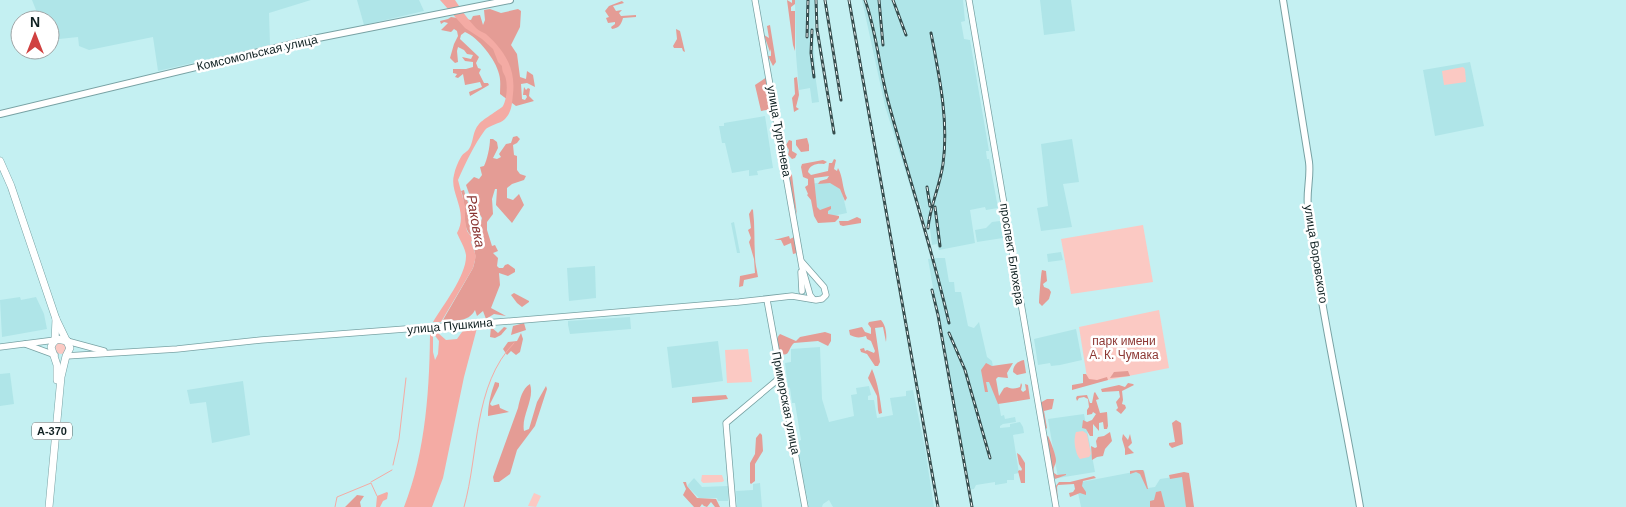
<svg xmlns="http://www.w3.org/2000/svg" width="1626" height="507" font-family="Helvetica,sans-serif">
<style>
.built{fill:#afe5e8}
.green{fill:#fbc9c3}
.forest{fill:#e49c95}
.water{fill:#f4aba4;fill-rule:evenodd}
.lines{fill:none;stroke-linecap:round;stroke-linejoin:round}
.stream{stroke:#f4aba4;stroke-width:1}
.secondary-casing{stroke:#78a2a4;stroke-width:7}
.primary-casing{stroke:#78a2a4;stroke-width:8}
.highway-casing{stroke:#78a2a4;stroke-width:8}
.secondary{stroke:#fff;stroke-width:5.5}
.primary{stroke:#fff;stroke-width:6}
.highway{stroke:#fff;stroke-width:7}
.rail-casing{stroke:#364d4e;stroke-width:3}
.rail{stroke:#fff;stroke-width:1;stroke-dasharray:4;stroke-linecap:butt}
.labels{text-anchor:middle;stroke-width:5;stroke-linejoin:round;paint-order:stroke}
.shield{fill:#fff;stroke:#586464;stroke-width:1}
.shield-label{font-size:11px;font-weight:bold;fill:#102122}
.street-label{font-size:12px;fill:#102122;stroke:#fff}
.park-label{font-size:12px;fill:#8d3834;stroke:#fff}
.water-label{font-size:14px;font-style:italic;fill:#883330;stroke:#fff}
</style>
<rect width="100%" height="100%" fill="#c4f0f2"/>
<!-- built -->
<g class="built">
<path d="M32 0H311L269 13 270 45 158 71 153 37 89 50 79 46 78 37 50 40V20H40Z"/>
<path d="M357 0H419L424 11 364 25Z"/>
<path d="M795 0H815L814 49 816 81 819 102 812 103 810 88 799 90 796 55Z"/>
<path d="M862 0H963L965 21 961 22 963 33 964 39 970 40 989 151H986L987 159H989L998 208 986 210 985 207 970 210 975 243 939 250 937 244 932 245 930 229H926L920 204 916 205 885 106Z"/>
<path d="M1040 0H1071L1075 31 1044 35Z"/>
<path d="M1470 62 1484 126 1435 136 1423 70Z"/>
<path d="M765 116 773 168 757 171 758 175 749 176V170L732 173 725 143H722L719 126H724V123Z"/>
<path d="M1072 139 1079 182 1063 184 1072 227 1041 231 1037 208 1048 206 1041 144Z"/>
<path d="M839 179 847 213 818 219 811 184Z"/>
<path d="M1000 221 1003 238 977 242 975 230 986 228 992 222Z"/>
<path d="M734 222 740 253H737L731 223Z"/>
<path d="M1061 252 1063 260 1048 262 1047 254Z"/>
<path d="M937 258H945L949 282H954L955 292H961L968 326 974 328 979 322 987 357 992 361 1001 416 1004 415 1005 419 1015 417 1016 422 1003 424 1000 426V428L1010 427V424L1020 422 1023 427 1024 433 1013 435 1019 473 1014 474V480H1007V483L995 485V482L976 485 974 489 968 490 928 259Z"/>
<path d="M595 266 596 298 569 301 567 268Z"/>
<path d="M20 297 21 300 36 297 44 314 47 329 2 337 0 300Z"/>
<path d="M630 317 631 329 570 334 568 325V321Z"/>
<path d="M1076 329 1082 360 1060 365 1051 366 1050 363 1038 365 1034 339Z"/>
<path d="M718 341 723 381 672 388 667 347Z"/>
<path d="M820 347 822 399 829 422 854 416 851 395 857 394 856 388 869 386 871 395 868 396V400H874L877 418 893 415 890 398 906 396V391L913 390 925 448 934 507H833L829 500 823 504 822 507H809L796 442 801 440 795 403H792L790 388 788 387 785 363 791 362V349Z"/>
<path d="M10 373 14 404 0 406V374Z"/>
<path d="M243 381 250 435 212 443 206 402 190 404 187 390Z"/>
<path d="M1084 414 1095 472 1058 478 1048 419Z"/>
<path d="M1144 470 1148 488 1155 487 1160 479 1187 475 1192 507H1081L1076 483Z"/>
<path d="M694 478 702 487 728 486V501H718L717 498H699L687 486Z"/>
<path d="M760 483 762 507H737L736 491 753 490V484Z"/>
</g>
<!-- green -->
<g class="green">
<path d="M1463 67 1465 69 1466 82 1444 85 1442 71Z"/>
<path d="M1143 225 1153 282 1071 294 1061 239Z"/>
<path d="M1159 310 1169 368 1088 384 1079 327Z"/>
<circle cx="61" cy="348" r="6"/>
<path d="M748 349 752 382 727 383 725 350Z"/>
<path d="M1083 431 1087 434 1091 454 1089 457 1080 459C1075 454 1073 439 1076 432Z"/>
<path d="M702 475H722L724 481 722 482 703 483 701 481Z"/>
<path d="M534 493 541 496 536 507 528 506Z"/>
</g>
<!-- forest -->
<g class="forest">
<path d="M787 0 792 3V0H795V4L791 7V11H795V51L793 45Z"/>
<path d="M622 1 624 3 613 6 616 11 622 10 619 13 621 16 636 15V17L623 18C621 25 619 28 612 29L611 27 615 24V22L608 23 606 18 609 17 605 11 609 6Z"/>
<path d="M490 9 501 13 518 9 521 11 520 27 511 45 517 54 520 77 526 79 527 71 533 75 535 87 527 83 521 84 522 99 525 100 527 97 526 95H523L524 87 526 90 528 88 530 89 529 96 534 101 516 106 500 94C500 87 501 81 499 74 496 60 478 37 465 32L461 35 460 39 479 57 476 63 478 68 481 69 479 73 484 83H488L489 85 470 96 469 92 482 87 480 82 465 85 463 74 458 78 455 77 457 74 453 73V69H466L473 67V62L465 61 462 57 471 59 473 55 467 54 464 50 458 47 457 51 458 62 455 63 450 58 454 44 458 36 457 31 454 29 451 32 441 30 448 23 444 22 441 24 440 21 448 19 451 17 471 20 473 16 480 15 483 25 485 20 484 10Z"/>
<path d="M770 25 776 62 773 66 768 56H771V49L770 52 764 35 769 38 767 26Z"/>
<path d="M676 29 680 31 685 52 683 51 682 48H674L673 46 677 39Z"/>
<path d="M767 77 772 109 761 111 755 85Z"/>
<path d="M797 77 799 95 796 107 799 109 794 112 792 98 795 94 794 78Z"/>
<path d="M517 136 520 139 517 143 513 145 514 155 517 156V170L520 174 526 176 524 180 512 184 507 188V198L513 200 519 194 524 205 512 223 496 205 497 189H495L492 199 493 214 487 222V230L492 246 495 245 498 251 493 253 498 258 497 266 499 268H503L505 265 508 264 515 269V272L508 276 499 273 500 285 491 308 506 316 494 314 486 319 483 311 477 316 475 310C469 322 455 321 443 320L473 268C474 264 476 258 475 254 474 248 472 242 472 236 460 227 467 204 461 191L464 190C466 200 473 215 481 222L482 218 471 199 466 185 474 177 479 179 482 175 480 167 484 166C487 160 490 147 490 139H493L497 142 498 148 493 158 497 159 501 157 499 154 506 144 511 143 513 137Z"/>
<path d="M807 138 809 145V151L801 152 796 145V140Z"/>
<path d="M789 140 792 141V151L797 154 795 158 792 159 788 155 789 150 786 145Z"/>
<path d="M834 159 836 160 834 169 837 171 838 168C843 176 842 188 847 198L845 201 840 189 830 183 818 184 820 181 827 179 829 176 814 178 817 207 820 210 831 206V209L828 211V214L839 216V218L835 222 818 223 814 216 811 200 807 195 808 194 805 187 808 185V179L803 177 801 167 802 164 823 160 827 162 824 164C817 163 809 165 808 172L811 175 828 171 829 163H832Z"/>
<path d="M788 169 792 175 797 215 793 200Z"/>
<path d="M752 209 753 210C755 225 754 241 755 257 755 264 757 270 758 277L744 280 743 286 739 287 740 276 755 273 754 259 749 242 751 238 748 230 751 228 749 214Z"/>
<path d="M857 217 861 219V223L843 226 840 225 839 221H848Z"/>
<path d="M789 236 790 239 794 237 797 253 793 254 791 243 784 246 781 240H774Z"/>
<path d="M1042 270 1046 271 1047 281 1043 284 1044 287 1049 289 1051 292 1049 299 1042 306C1041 305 1040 304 1039 303 1039 301 1041 272 1042 270Z"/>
<path d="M514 293 529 301V302L522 307 517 303 511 295Z"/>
<path d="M881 320C886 325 887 336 886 342L883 327 875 328 880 362 878 366H875L867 354 861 352 860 349 864 348 865 351 867 350 874 353 875 351 871 341 867 339 866 336C860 338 856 338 850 335L849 330 862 327 865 332 871 334V328L868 324 869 322Z"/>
<path d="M524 323 526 330 511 335 513 326Z"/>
<path d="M491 327 498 333 504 327 507 328 501 335 495 338 490 337Z"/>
<path d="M825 332 831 334V341L828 346 818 341 794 343C788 348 790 357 781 354 778 348 774 340 780 334L796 341 800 337Z"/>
<path d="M521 333 523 339 520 352 516 355 511 351 507 355 503 349 508 342 517 341Z"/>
<path d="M1024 360 1026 373 1017 375 1013 372C1013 365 1018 361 1024 360Z"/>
<path d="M986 363 992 366 1013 363 1007 373 1008 378 998 377 996 379 999 396 1004 388 1007 387C1012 389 1015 389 1020 387L1021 383 1022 385 1021 390 1023 392 1026 390 1025 384 1028 385 1030 399 998 404 989 382H986L988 392H985L981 370Z"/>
<path d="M872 369C878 383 880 398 882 413L879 414 878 410 877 396 868 378Z"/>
<path d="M1128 371 1130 376 1110 378 1114 372Z"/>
<path d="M1083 374H1086L1089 379 1097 380 1107 377 1108 380 1072 390V385L1083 383Z"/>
<path d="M495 382 499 383V386L490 404 492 406 499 404 500 408 509 412 488 416C488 404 491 393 495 382Z"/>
<path d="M1128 383 1133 384 1134 385 1122 391 1123 400 1122 404 1125 405 1126 408 1121 414 1116 410 1118 408 1116 402 1120 397 1119 391 1102 392 1101 389 1119 385 1125 387Z"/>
<path d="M530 384C535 399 521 416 524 431L529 429 537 402 546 386 547 389 535 426 517 450 510 474 499 482H494L493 477 518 408C520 399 522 389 530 384Z"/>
<path d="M1095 392 1099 399 1096 400 1100 413 1107 412 1108 426 1107 429H1104L1103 422 1099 423V431L1093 424V436H1090L1086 429 1082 428 1083 420 1087 422 1092 420 1096 414 1093 412 1092 414 1087 415V410L1089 407 1088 399 1084 397 1079 398 1077 401 1076 398 1077 396 1087 395 1090 403H1092L1094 393Z"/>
<path d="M726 395 728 399 692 403V397Z"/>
<path d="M1047 399H1054L1052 409 1044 411 1047 428 1046 429 1044 428 1040 403Z"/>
<path d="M1176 420 1181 423 1183 444 1172 448 1169 445V443L1175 442 1172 423Z"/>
<path d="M1110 432 1112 441 1105 449 1103 456 1097 457 1092 460 1091 446 1095 448 1097 447 1096 441 1098 437 1104 436Z"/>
<path d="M760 433 762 435 763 451 755 464V481L751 484 750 483V463L755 454 756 438Z"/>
<path d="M1123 434 1128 440 1130 434 1132 443 1128 447 1134 453 1125 455V449L1122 439Z"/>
<path d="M1048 436C1050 439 1057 458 1056 461 1055 467 1053 466 1054 473L1057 475 1066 474V475L1055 479 1053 476 1046 437Z"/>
<path d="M1017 453 1020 455 1025 463V483H1021L1018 471 1020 470 1021 471 1022 469 1019 464Z"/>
<path d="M1138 470H1143L1144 472 1148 489H1147L1140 474 1136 472 1130 474V471Z"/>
<path d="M1184 472 1189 473 1194 507H1186L1182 477 1170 479 1169 475Z"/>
<path d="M1094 476 1096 478 1083 481 1082 486 1086 492V495L1080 493 1070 497 1069 493 1073 492 1075 489 1074 484 1058 485 1057 487 1058 504 1055 487 1059 482H1070Z"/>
<path d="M683 482H686L687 486 697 498 716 499 720 507H715L711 502 707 507 704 506 702 504 700 507H694L683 495 686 489Z"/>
<path d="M1161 491 1165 507H1150V501L1154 500 1156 492Z"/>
<path d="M357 495 364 496 360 502 361 507H345Z"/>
</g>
<!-- water -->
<g class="water">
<path d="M440 0H455C461 9 468 20 476 28 479 31 483 32 486 34 504 50 516 68 513 94 512 103 512 112 505 119 500 124 489 125 485 130 474 145 466 162 458 180L465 206V219L467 231 473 239 471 242 476 256 473 268 441 322H433C443 305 467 275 466 255 465 248 460 240 457 233 469 211 449 193 454 175 455 169 458 162 461 157 463 153 467 152 469 149 474 141 472 132 479 124 483 119 502 108 503 106 507 99 508 84 505 76 503 72 502 71 502 66L498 62 493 49 482 39 465 28Z"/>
<path d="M467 325 477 328 464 377 443 478 432 507H404C426 452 430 385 430 326L446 340 457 339ZM433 333 439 341 438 354 435 360 433 352Z"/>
<path d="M387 492 388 493 387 499 383 501 380 507H376L377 496Z"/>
</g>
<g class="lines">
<!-- stream -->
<g class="stream">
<path d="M393 465 399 439 406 378"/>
<path d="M371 482 392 470"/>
<path d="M335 507 337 497 371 483 377 496"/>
<path d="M464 507C479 454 473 385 514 343"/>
</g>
<!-- secondary casing -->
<g class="secondary-casing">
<g id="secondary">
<path d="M755 0 802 267 810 295 813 299"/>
<path d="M969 0 1056 507"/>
<path d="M801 272 802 291"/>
<path d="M767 300 805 507"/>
<path d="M67 341 104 351"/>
<path d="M25 344 55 355"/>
<path d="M0 347 55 340"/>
<path d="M66 356 177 349 261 340 511 321 739 302 792 296 816 300 822 299 826 295 824 287 802 262"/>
<path d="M733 507 726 423 776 381 781 374"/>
</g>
</g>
<!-- primary casing -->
<g class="primary-casing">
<g id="primary">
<path d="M1283 0 1309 162C1311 177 1306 192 1308 207 1320 308 1343 407 1360 507"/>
<path d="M0 114 313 39 510 0"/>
</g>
</g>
<!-- highway casing -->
<g class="highway-casing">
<g id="highway">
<path d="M0 161 11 186 56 319 70 348 66 356 61 377 49 507"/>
<path d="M55 340 56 319"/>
<path d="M57 380V365L51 347 53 343 57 339 67 341"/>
</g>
</g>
<!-- secondary -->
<use href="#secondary" class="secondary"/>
<!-- primary -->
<use href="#primary" class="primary"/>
<!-- highway -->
<use href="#highway" class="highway"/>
<!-- rail casing -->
<g class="rail-casing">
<g id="rail">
<path d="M816 0 817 29 834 133"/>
<path d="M825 0 841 100"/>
<path d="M849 0 938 507"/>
<path d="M865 0C877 33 879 68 888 101 908 175 932 248 949 323"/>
<path d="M879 0 883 45"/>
<path d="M893 0 906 35"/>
<path d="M812 30 811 53 814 77"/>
<path d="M807 37 808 0"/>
<path d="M927 187 930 206"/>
<path d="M935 207 940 246"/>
<path d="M928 228C930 206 940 186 943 164 949 121 939 75 931 33"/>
<path d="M932 290 938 315 972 507"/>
<path d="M949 333 965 370 990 458"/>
</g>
</g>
<!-- rail -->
<use href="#rail" class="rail"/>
</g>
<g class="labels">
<!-- shield labels -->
<rect class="shield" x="32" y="422.5" width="40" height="17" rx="4"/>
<g class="shield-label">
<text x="52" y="435">А-370</text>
</g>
<!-- street labels -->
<g class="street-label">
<text transform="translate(257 53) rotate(-13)" y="4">Комсомольская улица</text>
<text transform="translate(779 131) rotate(80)" y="4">улица Тургенева</text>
<text transform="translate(1012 254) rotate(81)" y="4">проспект Блюхера</text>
<text transform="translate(1316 254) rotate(81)" y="4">улица Воровского</text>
<text transform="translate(450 326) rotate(-5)" y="4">улица Пушкина</text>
<text transform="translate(786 403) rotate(79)" y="4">Приморская улица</text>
</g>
<!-- park labels -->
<g class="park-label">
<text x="1124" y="345">парк имени<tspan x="1124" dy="14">А. К. Чумака</tspan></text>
</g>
<!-- water labels -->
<g class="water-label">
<text transform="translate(476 221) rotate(80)" y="5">Раковка</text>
</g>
</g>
<!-- north arrow -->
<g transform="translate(35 35)"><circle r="24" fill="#ffffff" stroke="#9fa6a7"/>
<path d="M0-4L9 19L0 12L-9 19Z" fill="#d04140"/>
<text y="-8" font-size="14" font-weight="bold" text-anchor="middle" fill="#102122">N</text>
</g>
</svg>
